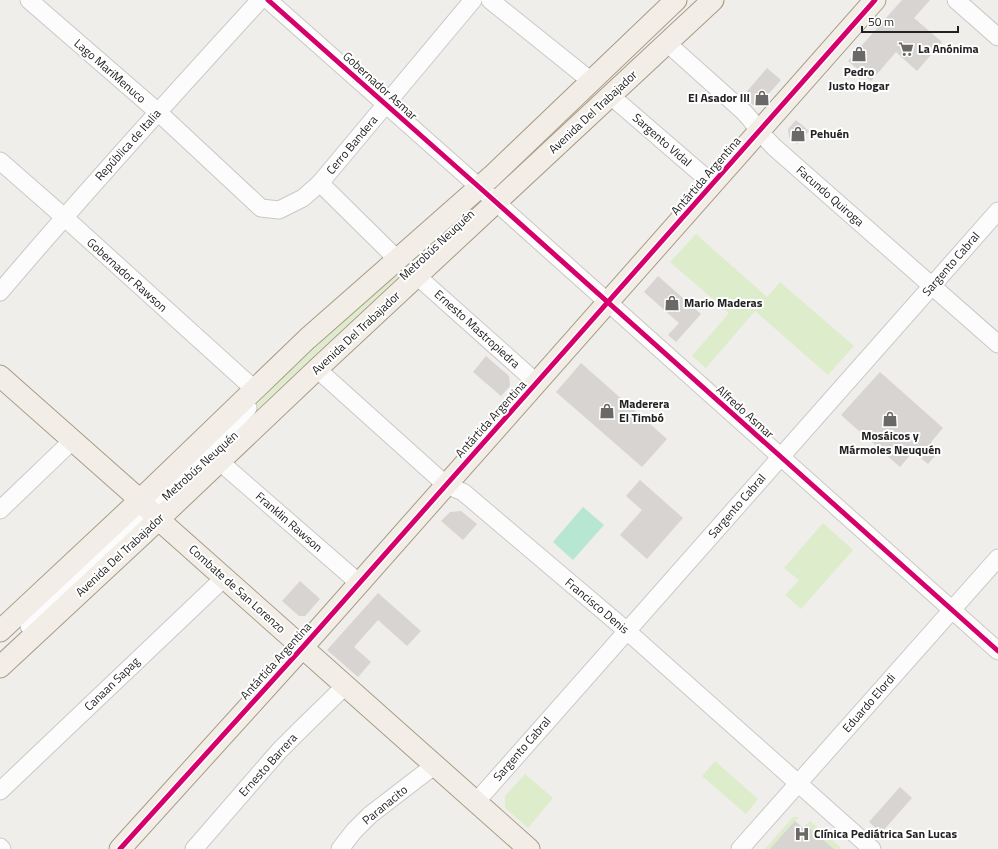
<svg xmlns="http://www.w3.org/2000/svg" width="998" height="849" font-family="'Titillium Web',sans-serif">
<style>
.grass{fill:#ddeccb}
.pitch{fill:#b7e6d2}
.building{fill:#d7d4d2}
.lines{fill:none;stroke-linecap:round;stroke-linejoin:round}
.minor-casing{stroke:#c9c8c7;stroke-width:19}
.major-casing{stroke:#a79c86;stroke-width:23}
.minor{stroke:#fdfcfc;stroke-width:17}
.major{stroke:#f3ede7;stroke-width:21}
.cycleway-casing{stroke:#fff;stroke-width:8}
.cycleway{stroke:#d6006c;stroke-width:5}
.labels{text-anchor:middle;stroke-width:4;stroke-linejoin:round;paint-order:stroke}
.poi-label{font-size:12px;font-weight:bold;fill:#222;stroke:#fff;text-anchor:start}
.street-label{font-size:12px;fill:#222;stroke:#fff}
</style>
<rect width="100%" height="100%" fill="#f0eeeb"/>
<!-- grass -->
<g class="grass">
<path d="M696 234 767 297 780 282 854 346 828 375 755 311 706 368 692 356 729 313 670 262Z"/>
<path d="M417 258V259L227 437 277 383 364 303Z"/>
<path d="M823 523 853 550 801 609 785 595 799 580 784 568Z"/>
<path d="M715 761 758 799 746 814 702 776Z"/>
<path d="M525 774 553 798 528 828 505 808V796Z"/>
<path d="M793 817H799L774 845V849H765Z"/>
<path d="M810 821 841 848 840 849H834L806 825Z"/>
</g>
<!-- pitch -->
<path class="pitch" d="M583 507 604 525 573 560 553 542Z"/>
<!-- building -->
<g class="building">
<path d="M902 0H930L914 18 942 42 917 71 896 52 871 81 848 61Z"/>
<path d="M767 68 781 80 759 105H753L743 96Z"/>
<path d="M796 120 809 131 797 144 789 137 788 129Z"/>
<path d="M658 276 701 314 676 342 668 335 679 323 644 292Z"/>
<path d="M486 356 509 376 510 386 501 396 473 372Z"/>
<path d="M581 363 667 439 642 467 556 392Z"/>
<path d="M880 372 943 428 931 442 940 450 928 464 913 452 900 467 841 415Z"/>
<path d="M640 480 683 518 647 559 620 535 642 510 626 496Z"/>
<path d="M461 511 477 524 463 540 441 521 450 512Z"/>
<path d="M300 581 320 599 305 616H299L282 601Z"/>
<path d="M378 593 421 631 407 646 378 620 354 647 371 662 358 677 327 650Z"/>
<path d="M900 787 912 798 881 833 869 822Z"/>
<path d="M795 821 803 828 806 825 834 849H770Z"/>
</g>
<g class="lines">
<!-- minor casing -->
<g class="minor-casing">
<g id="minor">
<path d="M29 0 158 112 261 208 279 210 303 198 320 183 473 0"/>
<path d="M268 0 479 187 998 651"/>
<path d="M490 0 591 81"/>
<path d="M956 0 998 37"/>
<path d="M667 43 744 112 751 120 759 131 774 147 998 344"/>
<path d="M611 96 713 184"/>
<path d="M0 161 64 217 254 389"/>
<path d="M320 183 397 259"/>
<path d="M417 276 537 383"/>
<path d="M0 292C84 193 172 96 260 0"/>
<path d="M317 369 446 485 463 492 627 631 872 849"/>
<path d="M219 461 359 583"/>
<path d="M174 481 224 434 248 408"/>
<path d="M0 510 73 440"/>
<path d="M29 626 73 582 150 510 189 478"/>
<path d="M0 791 224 578"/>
<path d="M476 802 998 211"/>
<path d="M0 847 2 849"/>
<path d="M194 849 279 751 301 729 345 686"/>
<path d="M340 849 354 831 370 815 435 765"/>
<path d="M740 849 998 558"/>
</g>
</g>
<!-- major casing -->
<g class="major-casing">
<g id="major">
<path d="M0 376 140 500 158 519 529 849"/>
<path d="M0 631 140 500 307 339 492 176 676 0"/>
<path d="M0 667 144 533 317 369 713 0"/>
<path d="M120 849 302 648 875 0"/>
</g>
</g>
<!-- minor -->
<use href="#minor" class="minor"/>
<!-- major -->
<use href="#major" class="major"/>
<!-- cycleway casing -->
<g class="cycleway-casing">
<g id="cycleway">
<path d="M268 0 479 187 998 651"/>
<path d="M120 849 302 648 875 0"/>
</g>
</g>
<!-- cycleway -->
<use href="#cycleway" class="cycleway"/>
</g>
<!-- icons -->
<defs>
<g id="supermarket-bare" transform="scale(1.2)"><path d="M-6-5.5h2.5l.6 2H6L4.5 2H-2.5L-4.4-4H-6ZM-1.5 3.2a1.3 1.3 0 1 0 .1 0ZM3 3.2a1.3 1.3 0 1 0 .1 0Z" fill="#6a6968" stroke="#fff" stroke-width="2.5" paint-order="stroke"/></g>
<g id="shop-bare" transform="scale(1.2)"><path d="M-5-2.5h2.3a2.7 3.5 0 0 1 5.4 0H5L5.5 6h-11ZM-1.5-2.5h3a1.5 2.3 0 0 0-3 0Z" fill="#6a6968" stroke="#fff" stroke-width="2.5" paint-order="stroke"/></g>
<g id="hospital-bare" transform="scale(1.2)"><path d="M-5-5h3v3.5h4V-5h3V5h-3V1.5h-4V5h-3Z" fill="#6a6968" stroke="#fff" stroke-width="2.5" paint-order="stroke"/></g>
</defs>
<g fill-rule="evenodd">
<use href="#supermarket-bare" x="906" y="49"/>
<use href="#shop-bare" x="859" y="54"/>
<use href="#shop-bare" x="762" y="98"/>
<use href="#shop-bare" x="798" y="134"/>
<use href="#shop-bare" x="672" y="303"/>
<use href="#shop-bare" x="607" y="411"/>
<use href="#shop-bare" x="890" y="419"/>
<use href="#hospital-bare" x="802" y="834"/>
</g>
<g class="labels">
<!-- poi labels -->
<g class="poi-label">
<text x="918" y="53">La Anónima</text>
<text x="859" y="76" text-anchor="middle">Pedro<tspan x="859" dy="14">Justo Hogar</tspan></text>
<text x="750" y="102" text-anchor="end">El Asador III</text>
<text x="810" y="138">Pehuén</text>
<text x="684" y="307">Mario Maderas</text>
<text x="619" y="408">Maderera<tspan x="619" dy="14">El Timbó</tspan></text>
<text x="890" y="440" text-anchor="middle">Mosáicos y<tspan x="890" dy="14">Mármoles Neuquén</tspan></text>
<text x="814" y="838">Clínica Pediátrica San Lucas</text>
</g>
<!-- street labels -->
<g class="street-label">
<text transform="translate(110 71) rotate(41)" y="4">Lago MariMenuco</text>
<text transform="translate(380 86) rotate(42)" y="4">Gobernador Asmar</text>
<text transform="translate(593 112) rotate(-43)" y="4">Avenida Del Trabajador</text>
<text transform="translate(662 140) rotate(41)" y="4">Sargento Vidal</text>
<text transform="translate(128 145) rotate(-48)" y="4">República de Italia</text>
<text transform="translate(352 145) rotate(-50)" y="4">Cerro Bandera</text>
<text transform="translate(706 176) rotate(-49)" y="4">Antártida Argentina</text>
<text transform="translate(830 196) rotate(41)" y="4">Facundo Quiroga</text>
<text transform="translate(437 245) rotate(-43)" y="4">Metrobús Neuquén</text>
<text transform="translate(951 264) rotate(-49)" y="4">Sargento Cabral</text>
<text transform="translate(127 275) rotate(42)" y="4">Gobernador Rawson</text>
<text transform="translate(477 329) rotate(42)" y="4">Ernesto Mastropiedra</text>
<text transform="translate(356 333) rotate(-43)" y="4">Avenida Del Trabajador</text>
<text transform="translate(745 412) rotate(42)" y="4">Alfredo Asmar</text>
<text transform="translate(491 419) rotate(-48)" y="4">Antártida Argentina</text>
<text transform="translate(200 466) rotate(-42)" y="4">Metrobús Neuquén</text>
<text transform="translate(737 506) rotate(-49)" y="4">Sargento Cabral</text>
<text transform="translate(289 522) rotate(41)" y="4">Franklin Rawson</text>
<text transform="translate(120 555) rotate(-43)" y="4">Avenida Del Trabajador</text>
<text transform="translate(237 589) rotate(42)" y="4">Combate de San Lorenzo</text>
<text transform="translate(597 606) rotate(40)" y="4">Francisco Denis</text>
<text transform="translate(276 661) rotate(-48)" y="4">Antártida Argentina</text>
<text transform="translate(112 684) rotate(-44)" y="4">Canaan Sapag</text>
<text transform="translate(869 703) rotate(-49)" y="4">Eduardo Elordi</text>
<text transform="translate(522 749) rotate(-49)" y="4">Sargento Cabral</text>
<text transform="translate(268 765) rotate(-48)" y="4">Ernesto Barrera</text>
<text transform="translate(385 805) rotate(-39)" y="4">Paranacito</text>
</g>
</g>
<!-- scale -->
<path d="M862 26v6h96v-6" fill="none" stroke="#222222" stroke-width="2"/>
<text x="868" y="26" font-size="12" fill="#222222" stroke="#ffffff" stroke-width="3" paint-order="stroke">50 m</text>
</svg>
